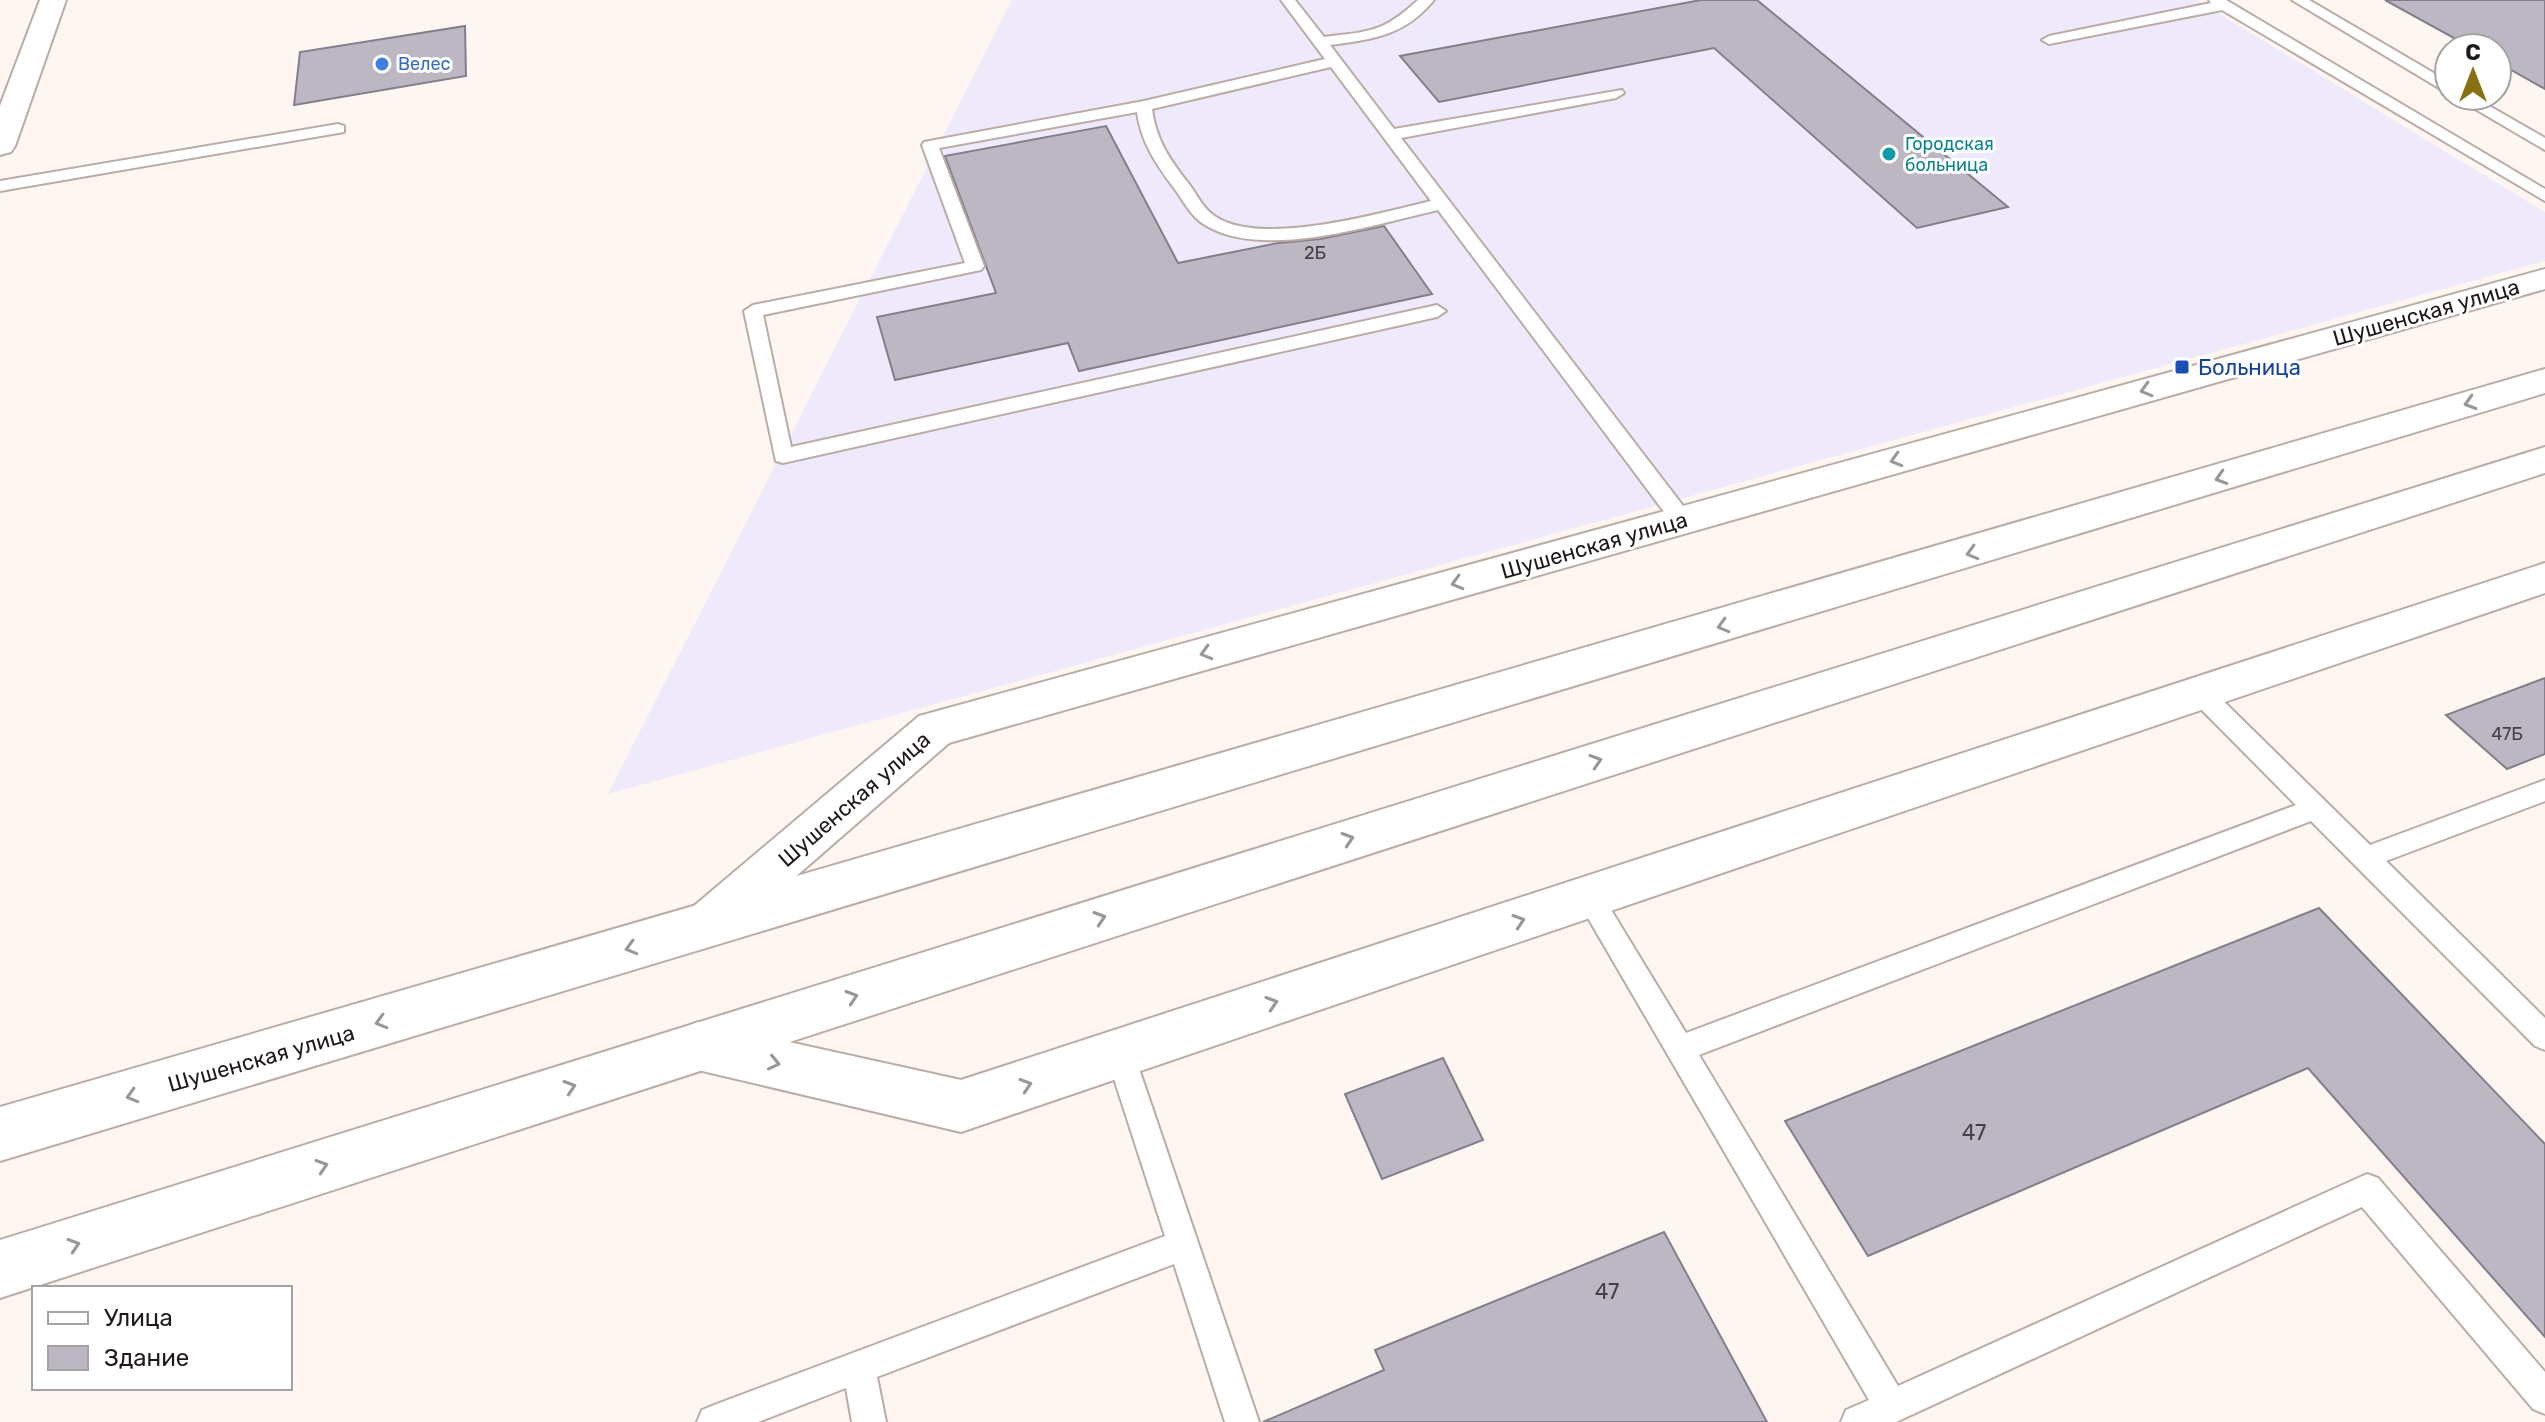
<svg xmlns="http://www.w3.org/2000/svg" width="2545" height="1422" font-family="Rubik,sans-serif">
<style>
.medical{fill:#eeeafc}
.building{fill:#bdb7c4;stroke:#847e8b;stroke-width:2}
.lines{fill:none;stroke-linecap:round;stroke-linejoin:round}
.lane-casing{stroke:#bbaca6;stroke-width:4}
.street-casing{stroke:#bbaca6;stroke-width:4}
.secondary-casing{stroke:#bbaca6;stroke-width:4}
.lane{fill:#fff;fill-rule:evenodd}
.street{fill:#fff;fill-rule:evenodd}
.secondary{fill:#fff;fill-rule:evenodd}
.oneway{stroke:#9a9897}
.shop-dot{fill:#3f7fe0;stroke:#fff;stroke-width:3}
.culture-dot{fill:#0f9aa8;stroke:#fff;stroke-width:3}
.transit-dot{fill:#1a4fb4;stroke:#fff;stroke-width:3}
.labels{text-anchor:middle;stroke-width:6;stroke-linejoin:round;paint-order:stroke}
.far-shop-label{font-size:18px;fill:#366cbe;stroke:#fff;text-anchor:start}
.far-culture-label{font-size:18px;fill:#0d838f;stroke:#fff;text-anchor:start}
.number-label{font-size:18px;fill:#464042}
.street-label{font-size:22px;fill:#1f1917;stroke:#fff}
.transit-label{font-size:22px;fill:#164399;stroke:#fff;text-anchor:start}
.near-number-label{font-size:22px;fill:#464042}
</style>
<rect width="100%" height="100%" fill="#fff5f1"/>
<!-- medical -->
<path class="medical" d="M1012 0H2197L2545 212V261L608 794Z"/>
<!-- building -->
<g class="building">
<path d="M1701 0H1757L2008 207 1917 228 1714 48 1439 102 1400 56Z"/>
<path d="M2385 0H2545V89L2497 62V48H2472Z"/>
<path d="M465 26 466 76 294 105 300 52Z"/>
<path d="M1106 126 1178 263 1278 243 1320 239 1384 226 1432 294 1079 371 1068 343 895 380 877 317 996 293 945 156Z"/>
<path d="M2545 678V754L2507 769 2446 715Z"/>
<path d="M2319 908 2545 1144V1337L2308 1068 1868 1256 1785 1121Z"/>
<path d="M1443 1058 1483 1140 1382 1179 1345 1094Z"/>
<path d="M1664 1232 1767 1422H1263L1384 1370 1375 1350Z"/>
</g>
<g class="lines">
<!-- lane casing -->
<g class="lane-casing">
<g id="lane">
<path d="M1281 0H1295L1324 37C1371 31 1382 33 1418 0H1434C1404 36 1374 39 1330 45L1394 129 1622 90 1624 93 1616 98 1401 138 1690 515 1693 520 1690 525H1674L1438 210C1376 224 1263 261 1205 225 1191 217 1183 200 1174 188 1156 164 1141 142 1137 112L939 148 984 266 981 270 763 315 791 447 1437 305 1446 311 1437 317 783 463 776 461 744 311 753 305 965 263 922 145 924 142 1144 101 1325 59ZM1331 67 1431 201C1380 213 1262 247 1216 217 1204 210 1197 195 1189 184 1170 160 1156 140 1152 109Z"/>
<path d="M2209 0H2226L2545 189V201L2222 10 2049 44 2042 40 2049 36 2211 3Z"/>
<path d="M2292 0H2309L2449 82V94Z"/>
<path d="M2453 96H2472L2545 138V150Z"/>
<path d="M338 124 344 126V132L0 191V181Z"/>
<path d="M2200 684 2208 686 2370 845 2545 780V801L2386 861 2545 1018V1050L2535 1046 2311 821 1699 1055 1898 1386 2367 1174 2378 1178 2545 1372V1414L2533 1409 2362 1207 1896 1422H1841L1846 1410 1869 1400 1581 906 1577 898 1581 890 1590 886 1599 890 1686 1033 2296 805 2192 700 2188 693 2192 686Z"/>
<path d="M1120 1041 1130 1045 1134 1054 1259 1422H1225L1174 1264 877 1377 886 1422H852L846 1388 758 1422H697L702 1410 714 1405 1165 1236 1106 1054 1110 1045Z"/>
</g>
</g>
<!-- street casing -->
<g class="street-casing">
<g id="street">
<path d="M2545 269V289L949 743 722 941 705 948 688 941 680 926 688 911 919 716Z"/>
<path d="M2545 563V593L961 1132 698 1070 680 1063 672 1046 680 1029 698 1022 961 1080Z"/>
</g>
</g>
<!-- secondary casing -->
<g class="secondary-casing">
<g id="secondary">
<path d="M40 0H66L15 146 11 152 0 155V106Z"/>
<path d="M2545 369V393L0 1161V1107Z"/>
<path d="M2545 447V473L0 1298V1240Z"/>
</g>
</g>
<!-- lane -->
<use href="#lane" class="lane"/>
<!-- street -->
<use href="#street" class="street"/>
<!-- secondary -->
<use href="#secondary" class="secondary"/>
</g>
<!-- one-way arrows -->
<defs><path id="oneway-chevron" d="M-2-3.5L2.5 0L-2 3.5" fill="none" stroke-width="1.6" stroke-linecap="round" stroke-linejoin="round" transform="scale(2)"/></defs>
<g class="oneway">
<use href="#oneway-chevron" transform="translate(2146 390) rotate(164)"/>
<use href="#oneway-chevron" transform="translate(2470 403) rotate(163)"/>
<use href="#oneway-chevron" transform="translate(1896 460) rotate(164)"/>
<use href="#oneway-chevron" transform="translate(2221 478) rotate(163)"/>
<use href="#oneway-chevron" transform="translate(1972 553) rotate(164)"/>
<use href="#oneway-chevron" transform="translate(1457 583) rotate(164)"/>
<use href="#oneway-chevron" transform="translate(1723 626) rotate(164)"/>
<use href="#oneway-chevron" transform="translate(1206 653) rotate(164)"/>
<use href="#oneway-chevron" transform="translate(1596 761) rotate(-18)"/>
<use href="#oneway-chevron" transform="translate(1348 839) rotate(-18)"/>
<use href="#oneway-chevron" transform="translate(1100 918) rotate(-18)"/>
<use href="#oneway-chevron" transform="translate(1519 921) rotate(-18)"/>
<use href="#oneway-chevron" transform="translate(631 948) rotate(164)"/>
<use href="#oneway-chevron" transform="translate(852 997) rotate(-18)"/>
<use href="#oneway-chevron" transform="translate(1272 1003) rotate(-18)"/>
<use href="#oneway-chevron" transform="translate(381 1022) rotate(164)"/>
<use href="#oneway-chevron" transform="translate(774 1063) rotate(13)"/>
<use href="#oneway-chevron" transform="translate(1026 1085) rotate(-18)"/>
<use href="#oneway-chevron" transform="translate(570 1087) rotate(-18)"/>
<use href="#oneway-chevron" transform="translate(132 1096) rotate(164)"/>
<use href="#oneway-chevron" transform="translate(322 1166) rotate(-18)"/>
<use href="#oneway-chevron" transform="translate(74 1245) rotate(-18)"/>
</g>
<!-- markers -->
<circle class="shop-dot" cx="382" cy="64" r="8"/>
<circle class="culture-dot" cx="1889" cy="154" r="8"/>
<rect class="transit-dot" x="2174" y="359" width="16" height="16" rx="4"/>
<g class="labels">
<!-- far-shop labels -->
<g class="far-shop-label">
<text x="398" y="70">Велес</text>
</g>
<!-- far-culture labels -->
<g class="far-culture-label">
<text x="1905" y="150">Городская<tspan x="1905" dy="21">больница</tspan></text>
</g>
<!-- number labels -->
<g class="number-label">
<text x="1315" y="259">2Б</text>
<text x="2507" y="740">47Б</text>
</g>
<!-- street labels -->
<g class="street-label">
<text transform="translate(2426 312) rotate(-16)" y="8">Шушенская улица</text>
<text transform="translate(1594 545) rotate(-16)" y="8">Шушенская улица</text>
<text transform="translate(854 799) rotate(-41)" y="8">Шушенская улица</text>
<text transform="translate(261 1058) rotate(-16)" y="8">Шушенская улица</text>
</g>
<!-- transit labels -->
<g class="transit-label">
<text x="2198" y="375">Больница</text>
</g>
<!-- near-number labels -->
<g class="near-number-label">
<text x="1974" y="1140">47</text>
<text x="1607" y="1299">47</text>
</g>
</g>
<!-- legend -->
<rect x="32" y="1286" width="260" height="104" fill="#ffffff" stroke="#a5a3a2" stroke-width="2"/>
<rect x="48" y="1312" width="40" height="12" fill="#ffffff" stroke="#a5a3a2" stroke-width="2"/>
<text x="104" y="1326" font-size="24" fill="#1f1917">Улица</text>
<rect x="48" y="1346" width="40" height="24" fill="#bdb7c4" stroke="#a5a3a2" stroke-width="2"/>
<text x="104" y="1366" font-size="24" fill="#1f1917">Здание</text>
<!-- north arrow -->
<g transform="translate(2473 72)"><circle r="38" fill="#ffffff" stroke="#a5a3a2" stroke-width="2"/>
<path d="M0-6L14 30L0 20L-14 30Z" fill="#887112"/>
<text y="-12" font-size="22" font-weight="bold" text-anchor="middle" fill="#1f1917">С</text>
</g>
</svg>
